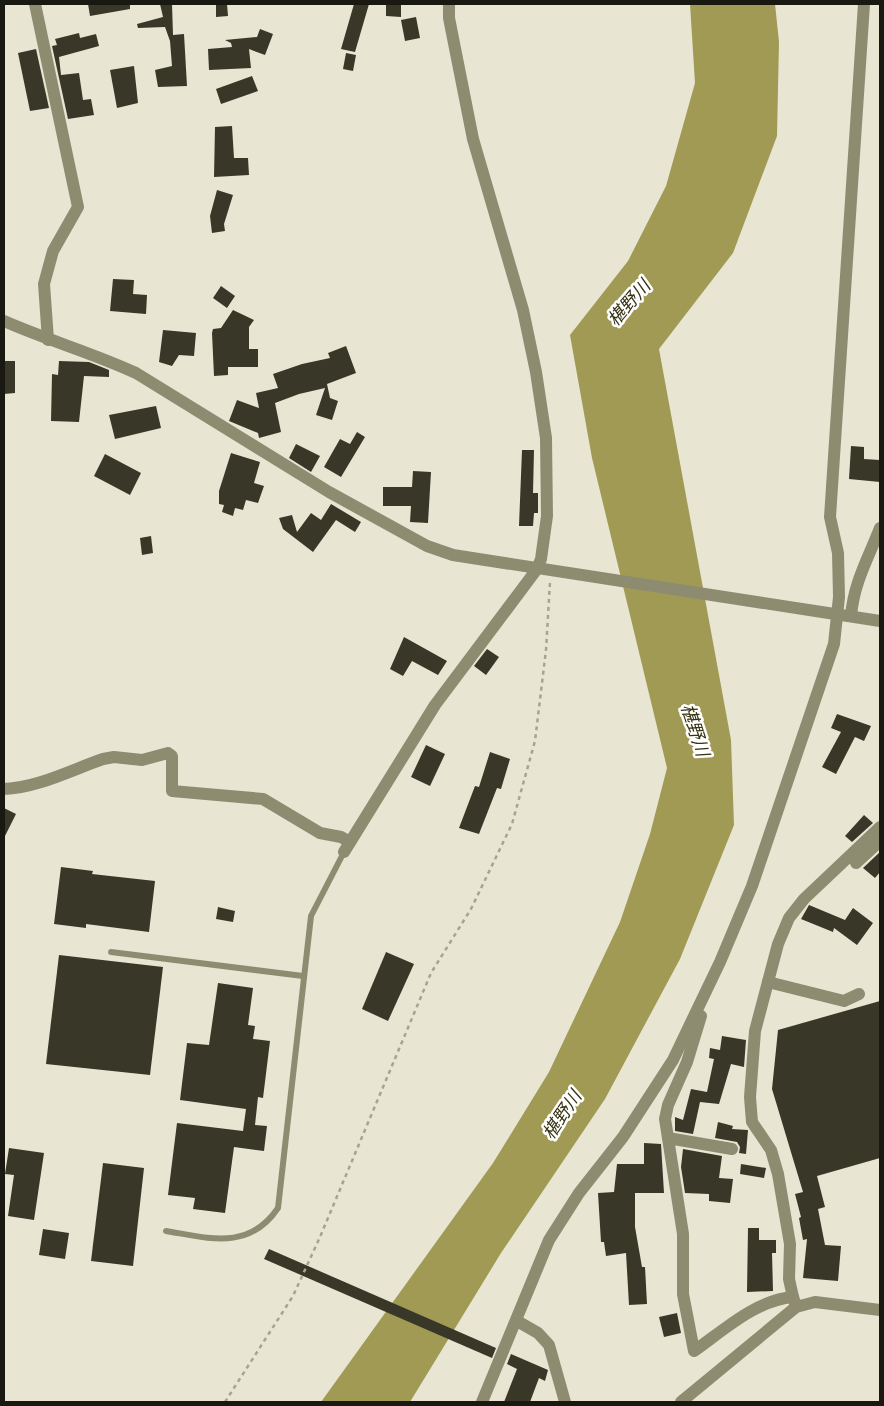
<svg xmlns="http://www.w3.org/2000/svg" width="884" height="1406" font-family="Montserrat,'Noto Sans JP',sans-serif">
<style>
.water{fill:#a19a55}
.building{fill:#393728}
.lines{fill:none;stroke-linecap:round;stroke-linejoin:round}
.path{stroke:#a5a394;stroke-width:2.5;stroke-dasharray:4 4;stroke-linecap:butt}
.service{stroke:#8e8c70;stroke-width:6}
.minor{stroke:#8e8c70;stroke-width:12}
.tertiary{stroke:#8e8c70;stroke-width:12}
.labels{text-anchor:middle;stroke-width:5;stroke-linejoin:round;paint-order:stroke}
.water-label{font-size:18px;font-style:italic;fill:#363313;stroke:#fff}
</style>
<rect width="100%" height="100%" fill="#e8e6d3"/>
<!-- water -->
<path class="water" d="M690 4H775L779 42 777 136 733 253 659 349 731 740 734 825 680 959 605 1099 501 1253 410 1402H321L493 1163 549 1072 620 922 650 834 667 768 592 458 570 335 628 261 666 186 695 83Z"/>
<!-- building -->
<g class="building">
<path d="M88 4H130V9L90 16Z"/>
<path d="M160 4H172L173 35 184 34 187 86 158 87 155 70 172 66 170 41 165 27 138 28 137 24 163 17Z"/>
<path d="M216 4H227L228 16 216 17Z"/>
<path d="M354 4H369L355 52 341 49Z"/>
<path d="M386 4H401V17L386 16Z"/>
<path d="M416 17 420 38 405 41 401 20Z"/>
<path d="M260 29 273 34 265 55 249 49 251 68 209 70 208 49 232 47 231 43 225 40 257 37Z"/>
<path d="M79 33 80 38 96 34 99 46 59 57 61 75 79 73 83 100 91 99 94 115 68 119 52 46 57 45 55 39Z"/>
<path d="M36 49 49 108 30 111 18 53Z"/>
<path d="M346 53 356 55 353 71 343 69Z"/>
<path d="M134 66 138 103 117 108 110 70Z"/>
<path d="M252 76 258 91 221 104 216 89Z"/>
<path d="M232 126 234 158H248L249 175 214 177 215 127Z"/>
<path d="M217 190 233 195 224 224 225 231 212 233 210 216Z"/>
<path d="M113 279 134 280 133 294 147 295 146 314 110 311Z"/>
<path d="M221 286 235 296 227 308 213 298Z"/>
<path d="M233 310 254 320 249 327V349H258V367H228V375L214 376 212 333 213 329 221 328Z"/>
<path d="M163 330 196 333 194 356 179 355 172 366 159 362Z"/>
<path d="M346 346 356 373 327 384 330 398 338 401 332 420 316 415 325 388 299 394 275 403 281 432 259 438 258 433 229 421 237 400 259 408 256 393 278 388 273 374 302 364 330 358 328 353Z"/>
<path d="M4 361H15V393L4 394Z"/>
<path d="M59 361 89 362 109 370V377L84 376 79 422 51 421 52 374 58 375Z"/>
<path d="M156 406 161 428 115 439 109 415Z"/>
<path d="M357 432 365 437 341 477 324 467 340 439 350 444Z"/>
<path d="M296 444 320 456 311 472 289 458Z"/>
<path d="M851 446 864 447V459L880 460V482L849 479Z"/>
<path d="M522 450H534L533 493H538V513H534L533 526H519Z"/>
<path d="M231 453 260 462 254 483 264 486 258 503 246 500 243 510 235 508 233 516 222 512 224 505 219 504V491Z"/>
<path d="M105 454 141 473 130 495 94 476Z"/>
<path d="M413 471 431 472 428 523 410 522 411 506H383V487H412Z"/>
<path d="M331 504 361 522 355 532 336 520 313 552 283 529 279 518 292 515 297 532 311 513 321 520Z"/>
<path d="M151 536 153 553 142 555 140 538Z"/>
<path d="M404 637 447 661 438 675 412 661 403 676 390 669Z"/>
<path d="M487 649 499 657 486 675 474 666Z"/>
<path d="M837 714 871 726 864 741 855 737 836 774 822 767 841 732 831 728Z"/>
<path d="M426 745 445 754 430 786 411 777Z"/>
<path d="M490 752 510 759 501 789 497 788 479 834 459 828 475 786 479 787Z"/>
<path d="M4 808 16 814 4 838Z"/>
<path d="M864 815 873 823 852 842 845 836Z"/>
<path d="M880 852V872L875 878 863 868Z"/>
<path d="M61 867 93 871 92 874 155 881 149 932 86 924V928L54 924Z"/>
<path d="M809 905 845 920 853 908 873 923 857 945 834 928 833 932 801 919Z"/>
<path d="M218 907 235 911 233 922 216 919Z"/>
<path d="M386 952 414 964 388 1021 362 1009Z"/>
<path d="M59 955 163 967 150 1075 46 1064Z"/>
<path d="M218 983 253 988 248 1025 255 1026 253 1039 270 1041 263 1098 258 1097 255 1125 267 1126 264 1151 234 1147 225 1213 193 1209 195 1198 168 1195 177 1123 243 1131 246 1109 180 1100 187 1043 209 1045Z"/>
<path d="M880 1001V1158L817 1176 825 1207 818 1209 825 1245 841 1246 838 1281 803 1278 807 1239 803 1240 799 1218 801 1217 795 1194 803 1192 772 1089 778 1030Z"/>
<path d="M722 1036 746 1040 744 1067 731 1064 719 1104 700 1102 693 1134 675 1131V1117L683 1120 691 1089 707 1092 714 1059 709 1058 710 1048 720 1050Z"/>
<path d="M718 1122 733 1126 732 1129 748 1130 746 1154 739 1153 740 1147 737 1142 715 1138Z"/>
<path d="M644 1143 661 1144 664 1193H635V1227L642 1267H645L647 1304 629 1305 626 1253 606 1256 604 1242H601L598 1193 614 1192 617 1164H644Z"/>
<path d="M9 1148 44 1153 34 1220 8 1216 14 1175 5 1174Z"/>
<path d="M683 1149 722 1156 719 1178 733 1179 730 1203 709 1201V1194L685 1193 681 1167Z"/>
<path d="M103 1163 144 1168 133 1266 91 1261Z"/>
<path d="M741 1164 766 1168 764 1178 740 1174Z"/>
<path d="M748 1228H759V1240H776V1253H772L773 1291 747 1292Z"/>
<path d="M43 1229 69 1233 65 1259 39 1255Z"/>
<path d="M269 1249 496 1348 492 1358 264 1259Z"/>
<path d="M677 1313 681 1333 664 1337 659 1317Z"/>
<path d="M511 1354 548 1370 545 1381 539 1378 530 1402H504L517 1369 507 1364Z"/>
</g>
<g class="lines">
<!-- path -->
<path class="path" d="M225 1402 293 1296 320 1237 431 973 471 909 512 824 535 741 546 650 550 582"/>
<!-- service -->
<g class="service">
<path d="M111 952 303 976"/>
<path d="M166 1231C209 1238 249 1251 278 1208L311 916 344 852"/>
</g>
<!-- minor -->
<g class="minor">
<path d="M35 4 78 207 53 251 44 284 48 340"/>
<path d="M4 321C47 340 93 353 136 373L329 492 427 546 453 555 880 621"/>
<path d="M851 616C854 582 868 559 880 528"/>
<path d="M4 789C37 788 71 770 103 759L114 757 142 760 168 753 172 756V791L263 799 320 833 341 837 350 842"/>
<path d="M344 852 435 705 537 569 541 559 547 516 546 438 536 372 523 310 473 139 449 18V4"/>
<path d="M856 863 880 841"/>
<path d="M768 982 844 1001 859 994"/>
<path d="M701 1016 687 1062 668 1105 665 1119 683 1234V1294L694 1351C724 1330 756 1300 793 1297L795 1303"/>
<path d="M668 1138 732 1149"/>
<path d="M793 1297 789 1279 790 1244 778 1174 771 1150 752 1122 750 1097 755 1031 778 944 789 918 804 899 880 827"/>
<path d="M517 1321 538 1333 549 1345 565 1402"/>
<path d="M482 1402 549 1240 579 1193 623 1137 673 1060 720 962 752 886 834 644 839 597 838 553 830 517 864 4"/>
</g>
<!-- tertiary -->
<path class="tertiary" d="M681 1402 796 1307 815 1302 880 1310"/>
</g>
<g class="labels">
<!-- water labels -->
<g class="water-label">
<text transform="translate(629 303) rotate(-49)" y="6">椹野川</text>
<text transform="translate(695 730) rotate(72)" y="6">椹野川</text>
<text transform="translate(562 1115) rotate(-56)" y="6">椹野川</text>
</g>
</g>
<!-- border -->
<rect width="884" height="1406" fill="none" stroke="#191912" stroke-width="10"/>
</svg>
